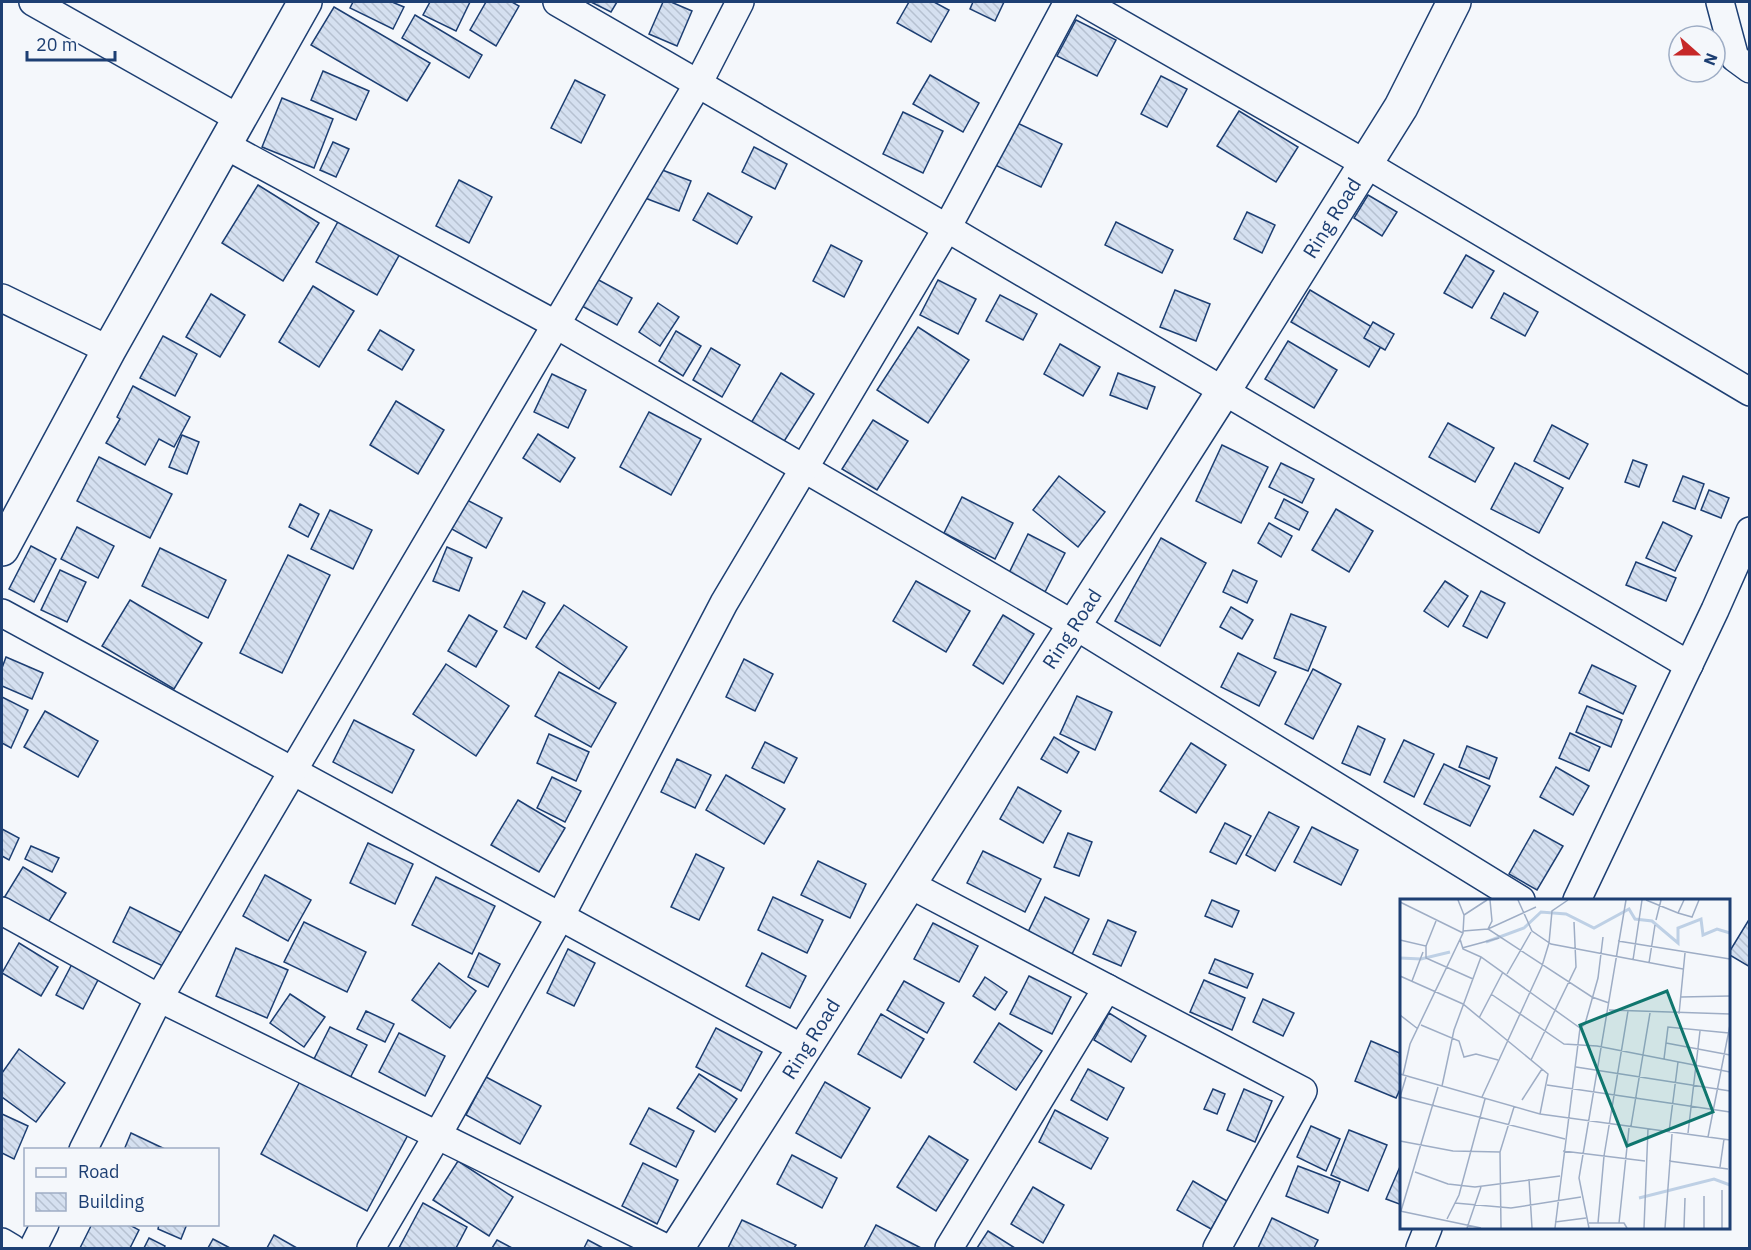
<svg xmlns="http://www.w3.org/2000/svg" width="1751" height="1250" font-family="'IBM Plex Sans',sans-serif">
<style>
.building{fill:url(#building-back-hatch);stroke:#1d3f73;stroke-width:1.5}
.lines{fill:none;stroke-linecap:round;stroke-linejoin:round}
.minor-casing{stroke:#1d3f73;stroke-width:30}
.tertiary-casing{stroke:#1d3f73;stroke-width:36}
.trunk-casing{stroke:#1d3f73;stroke-width:36}
.minor{stroke:#f4f7fb;stroke-width:27}
.tertiary{stroke:#f4f7fb;stroke-width:33}
.trunk{stroke:#f4f7fb;stroke-width:33}
.labels{text-anchor:middle;stroke-width:4.5;stroke-linejoin:round;paint-order:stroke}
.street-label{font-size:20px;fill:#1d3f73;stroke:#f4f7fb}
.inset-river{fill:none;stroke:#bed0e5;stroke-width:3}
.inset-road{fill:none;stroke:#9eadc5;stroke-width:1.5}
.view{fill:#0f766e;fill-opacity:0.15;stroke:#0f766e;stroke-width:3}
.inset-edge{fill:none;stroke:#1d3f73;stroke-width:3}
</style>
<defs>
<pattern id="building-back-hatch" width="6" height="6" patternUnits="userSpaceOnUse" patternTransform="scale(1.5)"><rect width="6" height="6" fill="#d5e0f0"/><path d="M-1 5l2 2M0 0l6 6M5-1l2 2" fill="none" stroke="#b6c1d1"/></pattern>
</defs>
<rect width="100%" height="100%" fill="#f4f7fb"/>
<!-- building -->
<g class="building">
<path d="M353 2H392L404 7 393 29 350 8Z"/>
<path d="M430 2H470L456 31 423 15Z"/>
<path d="M486 2H512L519 6 496 46 470 30Z"/>
<path d="M591 2H617L611 12Z"/>
<path d="M663 2H671L692 11 677 46 649 34Z"/>
<path d="M909 2H934L949 10 931 42 897 23Z"/>
<path d="M973 2H1004L995 21 970 9Z"/>
<path d="M334 7 430 63 407 101 311 45Z"/>
<path d="M415 15 482 55 469 78 402 38Z"/>
<path d="M1076 20 1116 40 1097 76 1057 56Z"/>
<path d="M323 71 369 91 356 120 311 100Z"/>
<path d="M930 75 979 103 963 132 913 104Z"/>
<path d="M1161 76 1187 89 1167 127 1141 114Z"/>
<path d="M575 80 605 95 581 143 551 128Z"/>
<path d="M282 98 333 119 314 168 262 147Z"/>
<path d="M1239 111 1298 147 1276 182 1217 146Z"/>
<path d="M903 112 943 131 923 173 883 154Z"/>
<path d="M1011 120 1062 144 1041 187 991 163Z"/>
<path d="M333 142 349 149 336 177 320 170Z"/>
<path d="M754 147 787 164 775 189 742 172Z"/>
<path d="M657 168 691 181 679 211 645 198Z"/>
<path d="M459 180 492 197 469 243 436 226Z"/>
<path d="M258 185 319 223 283 281 222 243Z"/>
<path d="M708 193 752 217 737 244 693 220Z"/>
<path d="M1368 195 1397 212 1382 236 1354 218Z"/>
<path d="M1247 212 1275 225 1262 253 1234 239Z"/>
<path d="M340 218 401 252 377 295 316 262Z"/>
<path d="M1116 222 1173 250 1162 273 1105 245Z"/>
<path d="M831 245 862 261 844 297 813 281Z"/>
<path d="M1466 255 1494 271 1472 308 1444 293Z"/>
<path d="M595 278 632 298 617 325 580 305Z"/>
<path d="M938 280 976 299 958 334 920 315Z"/>
<path d="M313 286 354 311 319 367 279 342Z"/>
<path d="M1175 290 1210 304 1196 341 1160 327Z"/>
<path d="M1310 290 1387 336 1369 367 1291 322Z"/>
<path d="M1504 293 1538 312 1525 336 1491 318Z"/>
<path d="M211 294 245 315 220 357 186 337Z"/>
<path d="M1000 295 1037 314 1023 340 986 321Z"/>
<path d="M658 303 679 317 660 346 639 332Z"/>
<path d="M1373 322 1394 334 1385 350 1364 338Z"/>
<path d="M918 327 969 360 928 423 877 390Z"/>
<path d="M380 330 414 350 402 370 368 350Z"/>
<path d="M676 331 701 346 683 376 659 361Z"/>
<path d="M163 336 197 354 175 396 140 378Z"/>
<path d="M1288 341 1337 370 1314 408 1265 379Z"/>
<path d="M1060 344 1100 367 1083 396 1044 374Z"/>
<path d="M711 348 740 365 722 397 693 380Z"/>
<path d="M781 373 814 394 783 443 751 423Z"/>
<path d="M1118 373 1155 387 1147 409 1110 395Z"/>
<path d="M552 374 586 390 568 428 534 412Z"/>
<path d="M133 386 190 417 174 447 159 439 145 465 106 443 120 419 117 417Z"/>
<path d="M396 401 444 430 418 474 370 445Z"/>
<path d="M649 412 701 439 671 495 620 467Z"/>
<path d="M873 420 908 441 877 490 842 469Z"/>
<path d="M1448 423 1494 448 1475 482 1429 457Z"/>
<path d="M1552 425 1588 444 1569 479 1534 461Z"/>
<path d="M538 434 575 458 560 482 523 458Z"/>
<path d="M182 435 199 442 187 474 169 467Z"/>
<path d="M1222 445 1268 467 1241 523 1196 501Z"/>
<path d="M99 457 172 494 150 538 77 501Z"/>
<path d="M1633 460 1647 465 1639 487 1625 482Z"/>
<path d="M1281 463 1314 479 1302 503 1269 487Z"/>
<path d="M1515 463 1563 488 1539 533 1491 509Z"/>
<path d="M1059 476 1105 512 1078 547 1033 510Z"/>
<path d="M1683 476 1704 484 1695 509 1673 501Z"/>
<path d="M1709 490 1729 498 1721 518 1701 510Z"/>
<path d="M962 497 1013 523 995 559 944 533Z"/>
<path d="M465 499 502 518 486 548 450 528Z"/>
<path d="M1284 499 1308 512 1299 530 1275 518Z"/>
<path d="M300 504 319 514 308 537 289 527Z"/>
<path d="M1336 509 1373 531 1349 572 1312 550Z"/>
<path d="M330 510 372 530 353 569 311 549Z"/>
<path d="M1663 522 1692 536 1675 571 1646 558Z"/>
<path d="M1269 523 1292 536 1281 557 1258 543Z"/>
<path d="M77 527 114 546 98 578 61 559Z"/>
<path d="M1028 534 1065 553 1045 592 1009 573Z"/>
<path d="M1161 538 1206 563 1160 646 1115 621Z"/>
<path d="M31 546 56 559 34 602 9 589Z"/>
<path d="M447 547 472 558 459 591 433 581Z"/>
<path d="M160 548 226 580 208 618 142 586Z"/>
<path d="M288 555 330 575 282 673 240 653Z"/>
<path d="M1636 562 1676 578 1666 601 1626 585Z"/>
<path d="M60 570 86 582 67 622 41 610Z"/>
<path d="M1233 570 1257 581 1247 603 1223 592Z"/>
<path d="M916 581 970 611 946 652 893 621Z"/>
<path d="M1445 581 1468 596 1448 627 1424 611Z"/>
<path d="M523 591 545 603 526 639 504 627Z"/>
<path d="M1481 591 1505 603 1487 638 1463 626Z"/>
<path d="M130 600 202 643 174 689 102 646Z"/>
<path d="M564 605 627 647 599 689 536 647Z"/>
<path d="M1231 607 1253 620 1242 639 1220 627Z"/>
<path d="M1291 614 1326 627 1308 671 1274 658Z"/>
<path d="M469 615 497 631 476 667 448 651Z"/>
<path d="M1003 615 1034 634 1003 684 973 665Z"/>
<path d="M1238 653 1276 672 1259 706 1221 687Z"/>
<path d="M6 657 43 673 32 699 2 686V668Z"/>
<path d="M744 659 773 674 755 711 726 697Z"/>
<path d="M446 664 509 706 476 756 413 714Z"/>
<path d="M1592 665 1636 686 1623 714 1579 693Z"/>
<path d="M1313 669 1341 684 1313 739 1285 724Z"/>
<path d="M559 672 616 703 591 747 535 716Z"/>
<path d="M1077 696 1112 712 1095 750 1060 734Z"/>
<path d="M2 697 28 710 11 748 2 743Z"/>
<path d="M1587 706 1622 720 1611 747 1576 732Z"/>
<path d="M45 711 98 741 78 777 24 747Z"/>
<path d="M354 720 414 750 392 793 333 762Z"/>
<path d="M1358 726 1385 739 1370 775 1342 763Z"/>
<path d="M1570 733 1600 747 1589 771 1559 758Z"/>
<path d="M549 734 589 752 576 781 537 763Z"/>
<path d="M1054 737 1079 752 1067 773 1041 759Z"/>
<path d="M1404 740 1434 754 1414 797 1384 782Z"/>
<path d="M765 742 797 758 784 783 752 768Z"/>
<path d="M1191 743 1226 765 1196 813 1160 791Z"/>
<path d="M1467 746 1497 758 1489 779 1459 767Z"/>
<path d="M677 759 711 775 695 808 661 792Z"/>
<path d="M1444 764 1490 786 1470 826 1424 804Z"/>
<path d="M1556 767 1589 786 1573 815 1540 797Z"/>
<path d="M726 775 785 809 764 844 706 810Z"/>
<path d="M552 777 581 791 565 822 537 808Z"/>
<path d="M1018 787 1061 811 1043 843 1000 819Z"/>
<path d="M518 800 565 828 539 872 491 845Z"/>
<path d="M1269 812 1299 827 1275 871 1246 855Z"/>
<path d="M1225 823 1251 836 1236 864 1210 852Z"/>
<path d="M1312 827 1358 850 1341 885 1294 862Z"/>
<path d="M2 829 19 838 9 860 2 856Z"/>
<path d="M1534 830 1563 846 1537 890 1509 874Z"/>
<path d="M1068 833 1092 842 1079 876 1054 867Z"/>
<path d="M368 843 413 864 395 904 350 883Z"/>
<path d="M31 846 59 858 52 872 25 859Z"/>
<path d="M983 851 1041 879 1025 912 967 883Z"/>
<path d="M696 854 724 868 699 920 671 907Z"/>
<path d="M818 861 866 884 850 918 801 895Z"/>
<path d="M23 867 66 893 47 924 4 898Z"/>
<path d="M265 875 311 900 288 941 243 916Z"/>
<path d="M436 877 495 906 472 954 412 925Z"/>
<path d="M773 897 823 920 807 953 758 930Z"/>
<path d="M1045 897 1089 919 1072 954 1028 932Z"/>
<path d="M1212 900 1239 911 1232 927 1205 916Z"/>
<path d="M130 907 182 933 165 967 113 942Z"/>
<path d="M1750 918V967L1728 954Z"/>
<path d="M1108 920 1136 932 1121 966 1093 954Z"/>
<path d="M304 922 366 952 347 992 284 962Z"/>
<path d="M933 923 978 946 959 982 914 959Z"/>
<path d="M19 943 58 967 41 996 2 973Z"/>
<path d="M236 948 288 970 267 1018 216 996Z"/>
<path d="M568 949 595 963 574 1006 547 993Z"/>
<path d="M479 953 500 964 488 987 468 977Z"/>
<path d="M762 953 806 976 790 1008 746 986Z"/>
<path d="M1215 959 1253 974 1247 988 1209 973Z"/>
<path d="M439 963 476 991 450 1028 412 1000Z"/>
<path d="M72 964 99 978 83 1009 56 995Z"/>
<path d="M1029 976 1071 997 1052 1034 1010 1014Z"/>
<path d="M985 977 1007 992 995 1010 973 996Z"/>
<path d="M1204 980 1245 998 1232 1030 1190 1012Z"/>
<path d="M904 981 944 1003 927 1033 887 1010Z"/>
<path d="M290 994 325 1017 304 1047 270 1023Z"/>
<path d="M1263 999 1294 1013 1283 1036 1253 1022Z"/>
<path d="M366 1011 394 1024 385 1042 357 1029Z"/>
<path d="M1109 1013 1146 1036 1131 1062 1094 1040Z"/>
<path d="M881 1014 924 1039 901 1078 858 1054Z"/>
<path d="M999 1023 1042 1051 1016 1090 974 1062Z"/>
<path d="M330 1027 367 1045 349 1080 313 1061Z"/>
<path d="M716 1028 762 1052 741 1091 696 1067Z"/>
<path d="M399 1033 445 1056 425 1096 379 1072Z"/>
<path d="M1371 1041 1402 1054V1085L1396 1098 1355 1081Z"/>
<path d="M19 1049 65 1083 36 1122 2 1097V1073Z"/>
<path d="M1088 1069 1124 1088 1107 1120 1071 1100Z"/>
<path d="M699 1074 737 1099 715 1132 677 1108Z"/>
<path d="M303 1076 409 1133 367 1211 261 1154Z"/>
<path d="M486 1077 541 1106 520 1144 466 1115Z"/>
<path d="M825 1082 870 1108 841 1158 796 1133Z"/>
<path d="M1213 1089 1225 1094 1217 1114 1204 1109Z"/>
<path d="M1244 1089 1272 1101 1255 1142 1227 1130Z"/>
<path d="M649 1108 694 1131 676 1167 630 1144Z"/>
<path d="M1055 1110 1108 1138 1091 1169 1039 1142Z"/>
<path d="M2 1114 28 1126 14 1159 2 1153Z"/>
<path d="M1311 1126 1340 1139 1326 1171 1297 1157Z"/>
<path d="M1349 1130 1387 1145 1368 1191 1331 1175Z"/>
<path d="M131 1133 167 1150H124Z"/>
<path d="M929 1136 968 1160 936 1211 897 1187Z"/>
<path d="M792 1155 837 1178 822 1208 777 1184Z"/>
<path d="M458 1161 513 1197 489 1236 433 1200Z"/>
<path d="M1402 1162V1205L1386 1199Z"/>
<path d="M643 1163 678 1180 657 1224 622 1206Z"/>
<path d="M1298 1166 1340 1182 1328 1213 1286 1196Z"/>
<path d="M1193 1181 1227 1201 1211 1229 1177 1210Z"/>
<path d="M1033 1187 1064 1205 1043 1243 1011 1224Z"/>
<path d="M423 1203 467 1227 456 1248H399Z"/>
<path d="M1272 1218 1318 1240 1314 1248H1258Z"/>
<path d="M742 1220 796 1245 794 1248H728Z"/>
<path d="M92 1224H128L139 1230 130 1248H80Z"/>
<path d="M159 1224H187L181 1239 158 1229Z"/>
<path d="M876 1225 921 1248H864Z"/>
<path d="M988 1231 1015 1248H977Z"/>
<path d="M274 1235 297 1248H267Z"/>
<path d="M149 1238 165 1246 164 1248H144Z"/>
<path d="M213 1239 230 1248H208Z"/>
<path d="M497 1240 512 1248H492Z"/>
<path d="M588 1240 603 1248H584Z"/>
</g>
<g class="lines">
<!-- minor casing -->
<g class="minor-casing">
<g id="minor">
<path d="M33 2 240 119"/>
<path d="M557 2 947 228 1689 665"/>
<path d="M1083 2 1366 164 1750 392"/>
<path d="M1720 2 1735 58 1750 69"/>
<path d="M225 145 555 324 1074 625 1521 900"/>
<path d="M2 298 109 350"/>
<path d="M2 613 804 1049"/>
<path d="M909 884 1303 1091 1217 1248"/>
<path d="M1577 900 1715 610 1750 531"/>
<path d="M2 911 159 998 666 1248"/>
<path d="M83 1150 159 998 699 82 740 2"/>
<path d="M2 1242 12 1248"/>
<path d="M33 1248 45 1224"/>
<path d="M371 1248 437 1136 560 917 724 603 947 228 1068 2"/>
<path d="M949 1248 1107 988"/>
<path d="M1420 1248 1428 1228"/>
</g>
</g>
<!-- tertiary casing -->
<g class="tertiary-casing">
<path id="tertiary" d="M677 1248 1223 392 1401 107 1454 2"/>
</g>
<!-- trunk casing -->
<g class="trunk-casing">
<path id="trunk" d="M2 549 109 350 305 2"/>
</g>
<!-- minor -->
<use href="#minor" class="minor"/>
<!-- tertiary -->
<use href="#tertiary" class="tertiary"/>
<!-- trunk -->
<use href="#trunk" class="trunk"/>
</g>
<g class="labels">
<!-- street labels -->
<g class="street-label">
<text transform="translate(1332 218) rotate(-58)" y="7">Ring Road</text>
<text transform="translate(1072 629) rotate(-57)" y="7">Ring Road</text>
<text transform="translate(811 1039) rotate(-58)" y="7">Ring Road</text>
</g>
</g>
<!-- overview -->
<g transform="translate(1400 899)">
<rect width="330" height="330" fill="#f4f7fb"/>
<path class="inset-river" d="M86 43 124 29 141 13 166 15 194 29 229 10 235 20 252 22 278 44V29L301 20 303 36 317 30 330 34M0 59 21 60 50 53M239 299 314 280 330 286"/>
<path class="inset-road" d="M90 1 92 22 88 30 192 98 209 104M118 1 132 32 151 45 283 70M246 1 278 14 284 1M0 3 63 34M278 14 292 18 299 1M64 16 87 1M256 21 261 1M63 32 88 30 136 8M60 40 63 50 81 58 180 129 155 329M0 41 26 47V59L73 80M218 42 330 60M26 47 36 22M62 49 99 39M233 61 242 1M249 64 255 26M107 75 131 33M0 77 63 105 148 175 140 215M12 82 23 53M91 95 164 145 197 147 330 173M281 98 330 97M209 111 330 115M279 115 285 54M0 116 18 130M79 119 103 73M21 126 59 142 64 158 76 155 98 161M180 129 185 125 198 79 203 38M266 144 330 156M264 160 268 128 329 134M131 161 176 68 174 23M176 168 330 192M0 175 140 215 330 241M3 176 10 145 63 34 64 16 58 1M147 186 330 213M42 187 54 131 81 58M0 198 165 240M0 198 6 178M82 198 142 67 149 44 152 12 168 1M122 201 142 170M231 227 250 114M269 233 278 163M288 234 300 132M308 238 330 126M0 242 53 252 100 253 114 208M163 252 245 262M100 253 101 329M269 262 328 270M320 268 324 240M15 273 48 285 75 288 160 277M129 280 132 329M322 291V329M55 304 111 309 181 298M0 312 81 329M1 312 38 188M47 320 59 296 85 200M155 323 186 319M189 324H224L227 329M198 324 204 257 228 112M219 324 229 229M67 329 81 288M189 329 179 279 226 1M244 329 248 230M265 329 272 235M284 329 285 299M304 329V297"/>
<path class="view" d="M267 92 313 213 227 247 180 126Z"/>
<rect width="330" height="330" class="inset-edge"/>
</g>
<!-- border -->
<rect width="1751" height="1250" fill="none" stroke="#1d3f73" stroke-width="6"/>
<!-- legend -->
<rect x="24" y="1148" width="195" height="78" fill="#f4f7fb" stroke="#9eadc5" stroke-width="1.5"/>
<rect x="36" y="1168" width="30" height="9" fill="#f4f7fb" stroke="#9eadc5" stroke-width="1.5"/>
<text x="78" y="1178" font-size="18" fill="#1d3f73">Road</text>
<rect x="36" y="1193" width="30" height="18" fill="url(#building-back-hatch)" stroke="#9eadc5" stroke-width="1.5"/>
<text x="78" y="1208" font-size="18" fill="#1d3f73">Building</text>
<!-- north arrow -->
<g transform="translate(1697 54) rotate(111)"><circle r="28" fill="#f4f7fb" stroke="#9eadc5" stroke-width="1.5"/>
<path d="M0-4.5L10 22L0 15L-10 22Z" fill="#c62828"/>
<text y="-9" font-size="16" font-weight="bold" text-anchor="middle" fill="#1d3f73">N</text>
</g>
<!-- scale -->
<path d="M27 51v9h88v-9" fill="none" stroke="#1d3f73" stroke-width="3"/>
<text x="36" y="51" font-size="18" fill="#1d3f73" stroke="#f4f7fb" stroke-width="4.5" paint-order="stroke">20 m</text>
</svg>
